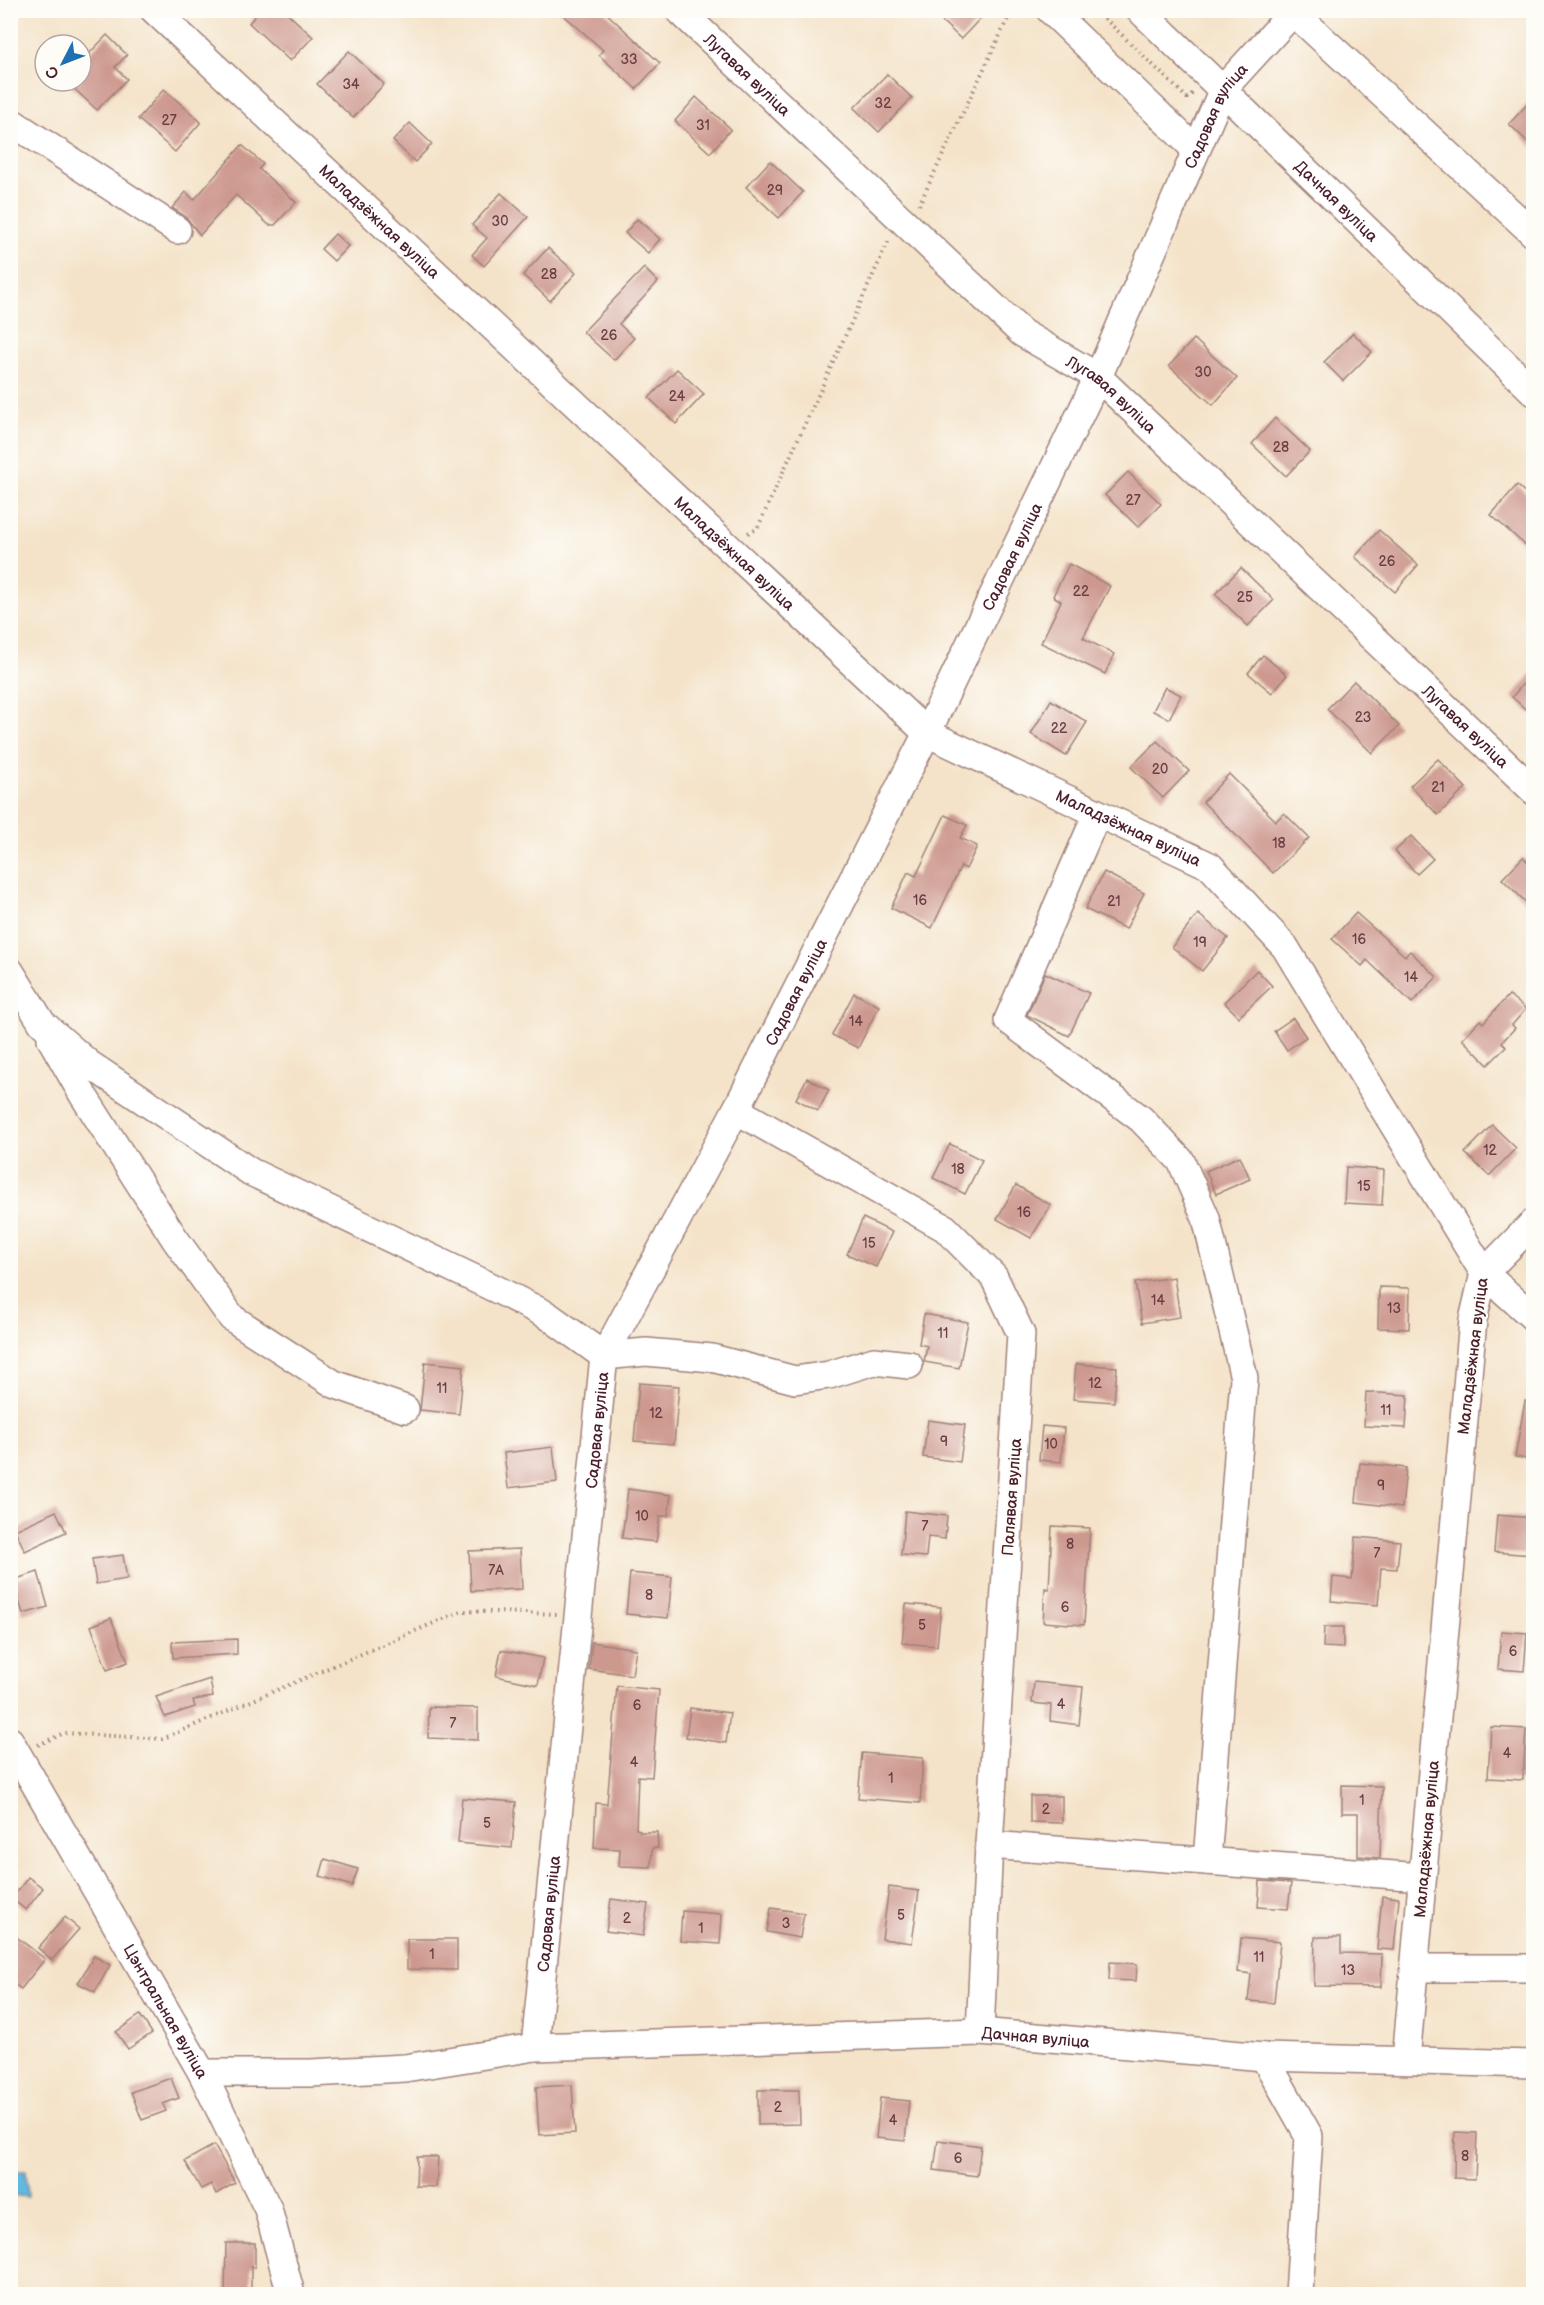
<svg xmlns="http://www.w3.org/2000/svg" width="1544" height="2305" font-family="'Balsamiq Sans',sans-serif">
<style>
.water{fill:#62b9df;stroke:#566c85;stroke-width:1.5}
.building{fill:#cd998f}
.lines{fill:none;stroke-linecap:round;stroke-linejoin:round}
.minor-casing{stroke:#9f817a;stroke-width:30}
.path{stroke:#9f817a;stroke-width:4;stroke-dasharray:1.5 4.5;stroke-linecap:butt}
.minor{stroke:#fff;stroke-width:27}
.labels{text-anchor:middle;stroke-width:4.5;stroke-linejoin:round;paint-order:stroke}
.number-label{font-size:14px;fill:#6b3e44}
.street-label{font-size:16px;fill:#4a1f2b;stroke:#fdfcf7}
</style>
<rect width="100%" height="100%" fill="#fdfcf7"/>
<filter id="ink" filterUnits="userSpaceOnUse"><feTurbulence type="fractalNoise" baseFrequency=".0167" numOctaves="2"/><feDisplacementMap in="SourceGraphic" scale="12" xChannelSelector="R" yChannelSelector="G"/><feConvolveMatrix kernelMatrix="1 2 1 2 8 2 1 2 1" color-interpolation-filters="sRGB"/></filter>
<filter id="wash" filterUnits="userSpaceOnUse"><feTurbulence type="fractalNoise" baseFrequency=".008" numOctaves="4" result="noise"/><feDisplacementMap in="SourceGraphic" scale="24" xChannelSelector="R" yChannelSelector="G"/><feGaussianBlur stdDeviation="1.35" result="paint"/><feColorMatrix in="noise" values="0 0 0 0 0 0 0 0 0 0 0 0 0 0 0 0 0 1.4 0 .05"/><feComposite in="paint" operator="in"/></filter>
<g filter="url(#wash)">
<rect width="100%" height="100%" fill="#f4e3c9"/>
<!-- water -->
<path class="water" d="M26 2171 28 2197 12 2195 11 2172Z"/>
<g id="blocks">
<!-- building -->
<g class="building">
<path d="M260 10H284L313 37 290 61 249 23Z"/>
<path d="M558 10H603L660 63 636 89 599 55 603 50Z"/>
<path d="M930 10H988L961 39Z"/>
<path d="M107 35 127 55 115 67 127 79 97 110 66 81H81V62Z"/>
<path d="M349 51 384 84 353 118 317 84Z"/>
<path d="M887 74 912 98 879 132 854 108Z"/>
<path d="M164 89 201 122 175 152 138 119Z"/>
<path d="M696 97 731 129 710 153 675 121Z"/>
<path d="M1533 98V147L1509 124Z"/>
<path d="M410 123 432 144 415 162 393 141Z"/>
<path d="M242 145 263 164 259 169 296 202 275 225H269L236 195 200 235 186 217 172 208 186 192 194 200Z"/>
<path d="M770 161 803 192 779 218 746 187Z"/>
<path d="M501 193 528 217 484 266 472 255 487 238 472 225Z"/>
<path d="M637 219 660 239 648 253 625 233Z"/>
<path d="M335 234 348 246 334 261 321 249Z"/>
<path d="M548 248 576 273 550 301 523 275Z"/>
<path d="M644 268 658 282 619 324 634 338 614 360 583 332Z"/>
<path d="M1353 333 1372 352 1343 381 1324 362Z"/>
<path d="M1194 339 1237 378 1213 405 1169 366Z"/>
<path d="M677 369 704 394 676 424 649 398Z"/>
<path d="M1275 418 1310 451 1286 476 1252 444Z"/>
<path d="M1128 472 1161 504 1138 527 1105 495Z"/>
<path d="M1517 485 1533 500V552L1491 515Z"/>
<path d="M1379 530 1418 565 1395 592 1355 557Z"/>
<path d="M1069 564 1110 586 1083 638 1114 654 1105 674 1041 643 1061 601 1053 596Z"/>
<path d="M1241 568 1274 600 1248 626 1215 594Z"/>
<path d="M1263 655 1287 675 1272 693 1248 673Z"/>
<path d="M1533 672V716L1512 697Z"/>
<path d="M1354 681 1399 726 1372 753 1327 709Z"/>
<path d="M1165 687 1181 695 1169 719 1153 711Z"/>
<path d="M1051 700 1087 722 1066 756 1031 734Z"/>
<path d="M1157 741 1189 771 1163 798 1131 767Z"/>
<path d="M1438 759 1466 788 1438 815 1410 786Z"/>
<path d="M1229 774 1276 821 1284 813 1309 838 1273 873 1203 802Z"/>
<path d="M945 815 967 825 960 838 977 846 966 869 961 866 932 928 891 908 908 872 916 876Z"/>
<path d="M1411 836 1433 859 1417 874 1395 851Z"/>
<path d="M1523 857 1533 867V909L1502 879Z"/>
<path d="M1104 872 1144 893 1126 929 1085 909Z"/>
<path d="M1356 913 1405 956 1410 951 1437 977 1412 1003 1367 960 1362 966 1332 939Z"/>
<path d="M1198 914 1228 938 1202 971 1172 947Z"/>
<path d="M1257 970 1272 986 1239 1017 1224 1002Z"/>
<path d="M1045 973 1089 993 1069 1036 1027 1015Z"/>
<path d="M854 993 879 1006 858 1048 832 1035Z"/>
<path d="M1509 995 1526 1009 1512 1025 1515 1028 1502 1042 1506 1047 1488 1065 1462 1039 1480 1020 1483 1023Z"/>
<path d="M1293 1018 1306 1037 1287 1050 1274 1031Z"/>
<path d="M807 1078 829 1090 818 1111 796 1099Z"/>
<path d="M1492 1125 1516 1148 1489 1176 1465 1153Z"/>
<path d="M950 1144 982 1160 965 1194 933 1178Z"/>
<path d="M1240 1156 1250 1179 1216 1194 1206 1171Z"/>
<path d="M1346 1167 1384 1170 1382 1205 1344 1203Z"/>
<path d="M1016 1185 1051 1205 1031 1238 997 1219Z"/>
<path d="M863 1218 892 1232 876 1267 847 1254Z"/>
<path d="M1174 1277 1180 1317 1142 1323 1135 1283Z"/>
<path d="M1379 1287 1410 1288 1409 1329 1378 1328Z"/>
<path d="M924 1314 968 1322 959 1368 924 1362 927 1346 919 1344Z"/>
<path d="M425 1362 464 1366 459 1414 420 1410Z"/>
<path d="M1076 1364 1117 1367 1114 1402 1073 1399Z"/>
<path d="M639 1383 679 1386 674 1444 634 1441Z"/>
<path d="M1366 1392 1408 1395 1406 1428 1364 1426Z"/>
<path d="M1525 1401 1533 1402V1460L1515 1457Z"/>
<path d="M928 1420 965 1425 960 1462 923 1457Z"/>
<path d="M1042 1426 1064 1428 1061 1462 1039 1460Z"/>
<path d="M553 1447 557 1482 508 1488 504 1453Z"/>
<path d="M1360 1463 1406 1468 1402 1508 1356 1502Z"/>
<path d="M628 1489 671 1495 668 1516H660L656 1542 622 1538Z"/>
<path d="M56 1511 66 1532 25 1551 15 1530Z"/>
<path d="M905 1511 947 1516 945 1539 928 1537 926 1557 901 1555Z"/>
<path d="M1497 1515 1533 1518V1555L1494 1552Z"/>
<path d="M1052 1526 1090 1528 1084 1625 1043 1622 1045 1588 1049 1589Z"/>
<path d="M1356 1537 1400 1541 1397 1569 1381 1568 1378 1605 1331 1601 1333 1577 1352 1579Z"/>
<path d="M520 1549 522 1589 471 1591 469 1551Z"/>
<path d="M123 1555 127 1579 96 1584 92 1559Z"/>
<path d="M38 1572 48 1607 23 1614 13 1580Z"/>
<path d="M630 1573 672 1577 668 1618 626 1614Z"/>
<path d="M906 1604 941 1607 937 1646 902 1643Z"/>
<path d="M111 1618 128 1662 107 1670 91 1626Z"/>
<path d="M1324 1627H1343V1648L1323 1647Z"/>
<path d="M1501 1631 1527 1633 1524 1671 1498 1669Z"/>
<path d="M237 1639V1654L173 1658 172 1642Z"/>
<path d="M592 1642 636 1649 632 1675 589 1669Z"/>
<path d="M501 1650 543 1658 538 1685 496 1676Z"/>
<path d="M210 1679 213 1697 193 1700 195 1707 165 1717 156 1697Z"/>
<path d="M1034 1682 1083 1687 1079 1725 1050 1721 1051 1705 1032 1703Z"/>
<path d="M617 1686 659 1690 652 1777 638 1776 636 1829 640 1830V1832H657L658 1848H652L651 1867 619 1866 620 1849 594 1848 596 1803 607 1804Z"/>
<path d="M429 1707 478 1708V1740L428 1738Z"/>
<path d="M690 1708 730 1713 726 1743 686 1737Z"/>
<path d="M1491 1727 1526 1729 1523 1780 1488 1778Z"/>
<path d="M862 1753 923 1758 920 1803 858 1798Z"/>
<path d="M1342 1785 1382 1786 1380 1858 1358 1856V1813H1342Z"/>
<path d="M1030 1796H1062V1823L1030 1822Z"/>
<path d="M462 1798 516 1802 512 1848 458 1843Z"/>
<path d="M325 1859 358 1869 352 1886 320 1876Z"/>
<path d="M28 1877 43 1888 26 1910 12 1899Z"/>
<path d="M1260 1881 1291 1883 1288 1909 1258 1907Z"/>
<path d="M889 1887 919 1891 912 1943 882 1939Z"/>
<path d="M1382 1896 1399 1898 1394 1950 1377 1949Z"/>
<path d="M611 1899 648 1904 643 1936 606 1931Z"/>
<path d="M771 1908 804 1913 800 1938 767 1932Z"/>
<path d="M682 1911 722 1914 720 1944 680 1941Z"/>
<path d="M65 1917 79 1929 52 1960 38 1948Z"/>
<path d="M10 1932 45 1959 21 1989 10 1981Z"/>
<path d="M1315 1937H1341V1953L1382 1954 1381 1987 1314 1986Z"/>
<path d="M1241 1938 1280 1942 1274 2003 1248 2001 1251 1974 1238 1972Z"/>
<path d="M407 1939H457V1970L407 1969Z"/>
<path d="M94 1956 110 1965 95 1992 78 1983Z"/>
<path d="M1110 1962 1137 1964 1136 1981 1109 1980Z"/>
<path d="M140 2015 152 2033 128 2049 116 2032Z"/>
<path d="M171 2078 179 2098 163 2104 166 2111 142 2120 131 2092Z"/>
<path d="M572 2085 575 2133 539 2135 536 2087Z"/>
<path d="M758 2090H799L800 2124 758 2125Z"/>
<path d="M880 2098 909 2101 905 2141 876 2138Z"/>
<path d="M1455 2132 1477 2133 1475 2179 1454 2178Z"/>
<path d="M938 2140 981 2146 977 2176 934 2170Z"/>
<path d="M214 2145 235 2183 216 2194 211 2184 201 2189 185 2161Z"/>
<path d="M417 2157H438L436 2187 416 2186Z"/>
<path d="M226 2243H255V2267H251V2295H225Z"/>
</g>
</g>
</g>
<g filter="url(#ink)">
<use href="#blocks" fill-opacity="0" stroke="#9f817a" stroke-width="1.5"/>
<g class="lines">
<!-- minor casing -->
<g class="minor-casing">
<g id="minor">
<path id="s1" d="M154 10 927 733 1210 866 1285 947 1484 1273 1473 1320 1406 2060"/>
<path id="s2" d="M679 10 1022 333 1098 377 1534 791"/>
<path d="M1050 10 1195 149"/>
<path id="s3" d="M1140 10 1534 392"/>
<path d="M1291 10 1534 234"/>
<path d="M10 121 177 230"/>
<path d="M1097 814 1008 1020 1141 1119 1181 1161 1206 1218 1244 1378 1207 1861"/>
<path d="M10 971 42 1023 89 1064 251 1172 496 1289 547 1315 604 1356 646 1352 712 1358 795 1380 829 1375 874 1361 909 1365"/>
<path d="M51 1039 83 1095 175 1239 232 1318 334 1384 405 1409"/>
<path d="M736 1110 945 1228 994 1277 1021 1334 989 1845 980 2032"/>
<path d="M1534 1222 1484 1273 1534 1318"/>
<path id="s4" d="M10 1741 202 2073 268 2209 291 2294"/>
<path d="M989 1845 1422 1877"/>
<path d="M1415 1968H1534"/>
<path id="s5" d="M535 2047 604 1356 736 1110 927 733 1098 377 1223 89 1295 10"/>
<path d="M1264 2057 1309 2136 1299 2294"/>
<path id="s6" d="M202 2073H311L405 2068 535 2047 980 2032 1264 2057 1534 2064"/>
</g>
</g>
<!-- path -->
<g class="path">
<path d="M1096 10 1187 98 1193 93"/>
<path d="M919 205 1012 10"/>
<path d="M748 533 757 529 889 240"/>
<path d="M38 1745 64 1733 162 1739 462 1611 557 1614"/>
</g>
<!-- minor -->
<use href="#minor" class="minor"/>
</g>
</g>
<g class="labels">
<!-- number labels -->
<g class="number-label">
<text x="629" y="64">33</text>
<text x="351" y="89">34</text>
<text x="883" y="108">32</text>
<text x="169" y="125">27</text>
<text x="703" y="130">31</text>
<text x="775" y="195">29</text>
<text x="500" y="226">30</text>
<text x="549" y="279">28</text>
<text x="609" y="340">26</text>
<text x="1203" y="377">30</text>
<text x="677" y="401">24</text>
<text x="1281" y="452">28</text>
<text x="1133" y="505">27</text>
<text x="1387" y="566">26</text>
<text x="1081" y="596">22</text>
<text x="1245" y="602">25</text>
<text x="1363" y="722">23</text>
<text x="1059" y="733">22</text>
<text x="1160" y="774">20</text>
<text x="1438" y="792">21</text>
<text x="1279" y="848">18</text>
<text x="920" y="905">16</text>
<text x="1114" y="906">21</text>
<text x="1359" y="944">16</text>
<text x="1200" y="947">19</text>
<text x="1411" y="982">14</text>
<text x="856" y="1026">14</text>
<text x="1490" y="1155">12</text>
<text x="958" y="1174">18</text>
<text x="1364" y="1191">15</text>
<text x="1024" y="1217">16</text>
<text x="869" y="1248">15</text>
<text x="1158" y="1305">14</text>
<text x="1394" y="1313">13</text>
<text x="943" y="1338">11</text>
<text x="1095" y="1388">12</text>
<text x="442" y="1393">11</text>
<text x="1386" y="1415">11</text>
<text x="656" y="1418">12</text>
<text x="944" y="1446">9</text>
<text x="1051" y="1449">10</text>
<text x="1381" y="1490">9</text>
<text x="642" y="1521">10</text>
<text x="925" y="1531">7</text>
<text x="1070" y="1549">8</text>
<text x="1377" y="1558">7</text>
<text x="496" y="1575">7А</text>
<text x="649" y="1600">8</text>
<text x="1065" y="1612">6</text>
<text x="922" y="1630">5</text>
<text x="1513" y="1656">6</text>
<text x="1061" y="1709">4</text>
<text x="637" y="1710">6</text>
<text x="453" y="1728">7</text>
<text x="1507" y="1758">4</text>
<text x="634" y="1767">4</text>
<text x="891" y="1783">1</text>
<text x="1362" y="1805">1</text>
<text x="1046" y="1814">2</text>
<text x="487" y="1828">5</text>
<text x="901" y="1920">5</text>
<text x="627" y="1923">2</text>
<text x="786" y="1928">3</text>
<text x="701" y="1933">1</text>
<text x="432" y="1959">1</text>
<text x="1259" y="1962">11</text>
<text x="1348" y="1975">13</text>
<text x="778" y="2112">2</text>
<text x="893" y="2125">4</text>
<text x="1465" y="2161">8</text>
<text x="958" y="2163">6</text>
</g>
<!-- street labels -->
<g class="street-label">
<text dy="6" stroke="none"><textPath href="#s2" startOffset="94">Лугавая вуліца</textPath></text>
<text dy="6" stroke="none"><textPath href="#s5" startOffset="2078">Садовая вуліца</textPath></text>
<text dy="6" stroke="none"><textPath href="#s3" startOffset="274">Дачная вуліца</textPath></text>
<text dy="6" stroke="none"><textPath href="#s1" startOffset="309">Маладзёжная вуліца</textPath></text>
<text dy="6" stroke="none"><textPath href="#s2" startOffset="580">Лугавая вуліца</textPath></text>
<text dy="6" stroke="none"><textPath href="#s1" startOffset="795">Маладзёжная вуліца</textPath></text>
<text dy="6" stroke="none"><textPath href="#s5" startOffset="1592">Садовая вуліца</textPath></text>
<text dy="6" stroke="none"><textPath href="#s2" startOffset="1066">Лугавая вуліца</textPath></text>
<text dy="6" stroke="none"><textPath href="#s1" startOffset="1281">Маладзёжная вуліца</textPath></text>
<text dy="6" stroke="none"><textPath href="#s5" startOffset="1106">Садовая вуліца</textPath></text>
<text transform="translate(1472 1356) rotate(-83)" y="6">Маладзёжная вуліца</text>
<text dy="6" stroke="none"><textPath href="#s5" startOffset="620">Садовая вуліца</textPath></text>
<text transform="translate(1011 1497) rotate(-86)" y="6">Палявая вуліца</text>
<text transform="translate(1426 1839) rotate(-85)" y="6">Маладзёжная вуліца</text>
<text dy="6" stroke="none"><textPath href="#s5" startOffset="134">Садовая вуліца</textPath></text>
<text dy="6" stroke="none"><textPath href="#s4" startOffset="312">Цэнтральная вуліца</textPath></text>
<text dy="6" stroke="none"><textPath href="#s6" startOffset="836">Дачная вуліца</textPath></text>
</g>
</g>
<!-- margin -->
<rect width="1544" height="2305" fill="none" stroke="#fdfcf7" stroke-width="36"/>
<!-- north arrow -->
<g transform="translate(63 63) rotate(228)"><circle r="28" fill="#fdfcf7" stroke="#b5a4a5" stroke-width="1.5"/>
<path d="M0-4.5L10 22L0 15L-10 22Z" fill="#1f6fb2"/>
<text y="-9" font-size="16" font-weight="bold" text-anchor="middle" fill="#4a1f2b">С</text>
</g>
</svg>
